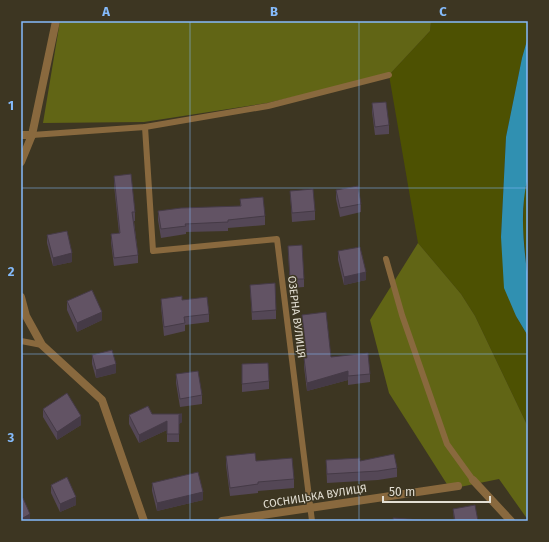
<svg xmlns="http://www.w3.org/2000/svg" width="549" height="542" font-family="'Fira Sans',sans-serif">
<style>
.green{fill:#4d5102}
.forest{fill:#616515}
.water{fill:#3090b1}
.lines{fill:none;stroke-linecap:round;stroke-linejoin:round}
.service{stroke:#89693e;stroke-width:6}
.minor{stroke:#89693e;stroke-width:8}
.wall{fill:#544756}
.shaded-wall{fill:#453a46}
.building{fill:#625364;stroke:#453a46}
.grid{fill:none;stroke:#85bbfb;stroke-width:1;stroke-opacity:0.55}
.labels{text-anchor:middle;stroke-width:3;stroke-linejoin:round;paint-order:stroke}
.street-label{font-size:11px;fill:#e3dfd3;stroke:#3d3622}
.neatline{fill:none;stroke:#85bbfb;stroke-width:1.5}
.grid-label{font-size:13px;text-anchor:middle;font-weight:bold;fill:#85bbfb}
</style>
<rect width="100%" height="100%" fill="#3d3622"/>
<!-- green -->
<g class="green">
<path d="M431 21H528V37L522 58 506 137 501 237 516 316 528 336V427L475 316 461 294 418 243 389 75 430 31Z"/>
<path d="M528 177V280L523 229 524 192Z"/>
</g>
<!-- forest -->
<g class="forest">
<path d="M60 21H431L430 31 389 75 267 103 144 122 43 123Z"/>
<path d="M418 243 461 294 475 316 528 427V520L499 479 450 489 389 393 370 320Z"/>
</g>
<!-- water -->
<path class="water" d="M528 37V177C519 211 524 246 528 281 530 299 528 318 528 336L516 316 504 288 501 237 506 137 522 58Z"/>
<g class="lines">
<!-- service -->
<g class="service">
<path d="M145 127 153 251 277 239 312 521"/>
<path d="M32 135 145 127 268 106 389 75"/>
<path d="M386 259 402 315 447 444 473 480"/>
<path d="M21 341 42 345"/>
</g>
<!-- minor -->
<g class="minor">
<path d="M21 135H32"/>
<path d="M21 162 32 135 56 21"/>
<path d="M21 297 26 316 42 345 102 400 144 521"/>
<path d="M473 480 511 521"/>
<path d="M222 521 458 486"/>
</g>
</g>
<!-- wall -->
<g class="wall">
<path d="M372 103 389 125V134L375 135 372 112Z"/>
<path d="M114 176 135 212V221H134L138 255V263L114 266 111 243V234L119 233 114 185Z"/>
<path d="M336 190 361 204V212L340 217 336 199Z"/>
<path d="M290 191 315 211V220L292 222Z"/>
<path d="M240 199 265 216V225L228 228V231L186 232V234L161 238 158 220V211L240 207Z"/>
<path d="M47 235 72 262 53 266 47 243Z"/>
<path d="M288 246 304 279V287L290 288Z"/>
<path d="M338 251 366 280 344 285 338 260Z"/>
<path d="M250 285 276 310V319L252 320Z"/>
<path d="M161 299 182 300 209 314V322L185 325V331L164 336 161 307Z"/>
<path d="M67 301 102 320 77 332 67 310Z"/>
<path d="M302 315 331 357 370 374V382L348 385V380L307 391 304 367V358H306L302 324Z"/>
<path d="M92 355 116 373 96 378 92 364Z"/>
<path d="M242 364 269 381V389L242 392Z"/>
<path d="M176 374 202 395V404L180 407 176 383Z"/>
<path d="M43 409 81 425 57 440 43 417Z"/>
<path d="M152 414 182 422 179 424V442H167V430L139 443 129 424V415Z"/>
<path d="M226 456 256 461 294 479V488L258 491V493L230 496 226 465Z"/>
<path d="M326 460 360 461 397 468V477L378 480 327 483Z"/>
<path d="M152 483 203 500 157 511 152 491Z"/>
<path d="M51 485 76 505 60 512 51 493Z"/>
<path d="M453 509 478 521H454Z"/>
</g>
<!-- shaded-wall -->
<g class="shaded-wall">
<path d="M72 253V262L53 266V258Z"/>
<path d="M366 272V280L344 285V277Z"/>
<path d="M102 312V320L77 332V323Z"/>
<path d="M23 356V365L21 379V371Z"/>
<path d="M116 364V373L96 378V370Z"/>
<path d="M348 371V380L307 391V383Z"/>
<path d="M182 414V422L179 424V415Z"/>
<path d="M81 416V425L57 440V432Z"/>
<path d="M167 421V430L139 443V435Z"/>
<path d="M203 492V500L157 511V503Z"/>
<path d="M76 497V505L60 512V504Z"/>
<path d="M30 514V521H21V519Z"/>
</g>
<!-- building -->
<g class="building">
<path d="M386 102 389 125 375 127 372 103Z"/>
<path d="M131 174 135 212H132L138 255 114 258 111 234 120 233 114 176Z"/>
<path d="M358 186 361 204 340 208 336 190Z"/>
<path d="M313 189 315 211 292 213 290 191Z"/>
<path d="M263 197 265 216 228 220V222L185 224 186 226 161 229 158 211 181 208 241 206 240 199Z"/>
<path d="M67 231 72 253 53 258 47 235Z"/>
<path d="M302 245 304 279H290L288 246Z"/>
<path d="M360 247 366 272 344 277 338 251Z"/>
<path d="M275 283 276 310 252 312 250 285Z"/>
<path d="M92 290 102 312 77 323 67 301Z"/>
<path d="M182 296V300L207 297 209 314 184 317 185 323 164 327 161 299Z"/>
<path d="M326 312 331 357 368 353 370 374 348 376V371L307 383 304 358H307L302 315Z"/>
<path d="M112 350 116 364 96 370 92 355Z"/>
<path d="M21 356H23L21 371Z"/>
<path d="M268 363 269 381 242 384V364Z"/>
<path d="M198 371 202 395 180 399 176 374Z"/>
<path d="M67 393 81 416 57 432 43 409Z"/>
<path d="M148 406 152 414H182L179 415V434H167V421L139 435 129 415Z"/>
<path d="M255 453 256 461 292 458 294 479 258 482V484L230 488 226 456Z"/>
<path d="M394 454 397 468 378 471 327 474 326 460 360 458V461Z"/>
<path d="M198 472 203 492 157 503 152 483Z"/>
<path d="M67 477 76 497 60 504 51 485Z"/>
<path d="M23 498 30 514 21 519V499Z"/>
<path d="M475 505 478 521H455L453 509Z"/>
<path d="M393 518 421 520V521H394Z"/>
</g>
<!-- grid -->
<path class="grid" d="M190 21V521M359 21V521M21 188H528M21 354H528"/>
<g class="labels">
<!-- street labels -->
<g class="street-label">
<text transform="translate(297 317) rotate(83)" y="4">ОЗЕРНА ВУЛИЦЯ</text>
<text transform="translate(315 496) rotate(-9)" y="4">СОСНИЦЬКА ВУЛИЦЯ</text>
</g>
</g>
<!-- border -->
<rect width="549" height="542" fill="none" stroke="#3d3622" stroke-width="44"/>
<!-- scale -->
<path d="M383 496v6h107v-6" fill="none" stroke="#e3dfd3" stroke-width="2"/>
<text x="389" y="496" font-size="12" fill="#e3dfd3" stroke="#3d3622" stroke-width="3" paint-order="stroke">50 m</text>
<rect x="22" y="22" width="505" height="498" class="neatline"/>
<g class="grid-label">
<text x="106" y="16">A</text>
<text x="274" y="16">B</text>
<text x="443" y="16">C</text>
<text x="11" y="110">1</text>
<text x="11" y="276">2</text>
<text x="11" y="442">3</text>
</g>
</svg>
